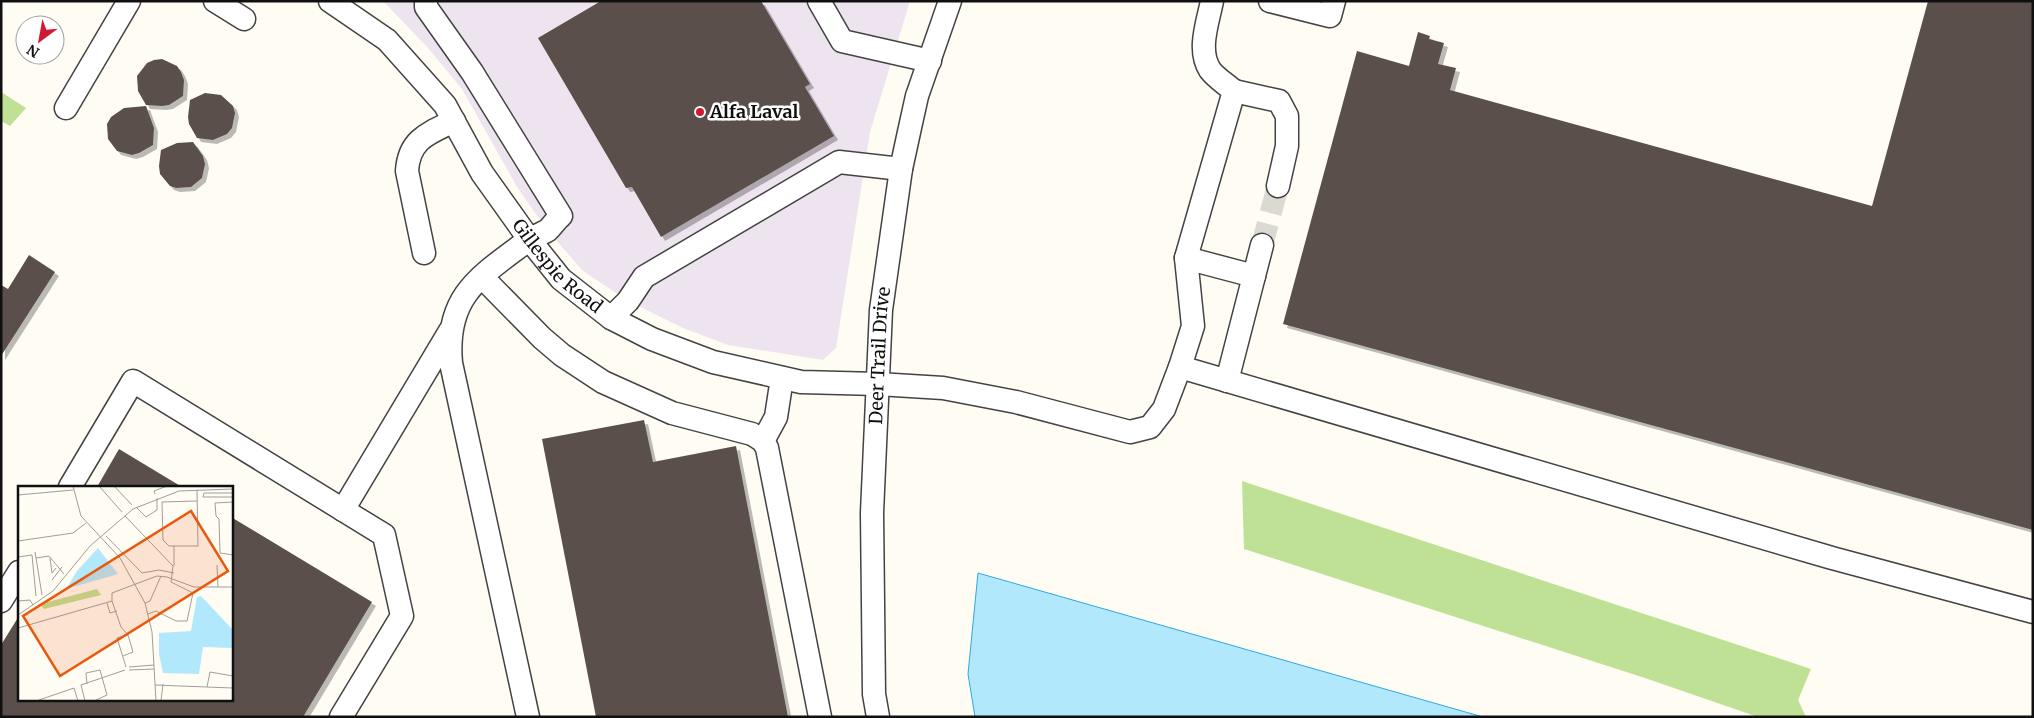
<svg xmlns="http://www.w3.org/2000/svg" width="2034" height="718" font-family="Merriweather,serif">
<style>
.industrial{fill:#ede4ef}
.forest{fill:#bfe195}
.water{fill:#b2e8fc;stroke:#31a8dc}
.building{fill:#5a504b;filter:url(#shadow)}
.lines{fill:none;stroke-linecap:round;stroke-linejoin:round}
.minor-tunnel{stroke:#dbd9d2;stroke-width:22;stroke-dasharray:22 11;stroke-linecap:butt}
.minor-casing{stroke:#434343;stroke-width:25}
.minor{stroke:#fff;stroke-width:22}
.poi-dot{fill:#d11833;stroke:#fff;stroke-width:2}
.labels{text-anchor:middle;stroke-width:5;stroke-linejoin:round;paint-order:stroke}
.poi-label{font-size:18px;font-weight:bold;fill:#101010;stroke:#fff;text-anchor:start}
.street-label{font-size:18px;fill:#101010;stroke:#fff}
.inset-road{fill:none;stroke:#9f9e99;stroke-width:1}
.view{fill:#e8590c;fill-opacity:0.15;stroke:#e8590c;stroke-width:2.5}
.inset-edge{fill:none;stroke:#101010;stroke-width:2.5}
</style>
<defs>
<filter id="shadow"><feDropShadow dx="4" dy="4" stdDeviation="0" flood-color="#0004"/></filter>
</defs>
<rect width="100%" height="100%" fill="#fffcf4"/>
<!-- industrial -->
<path class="industrial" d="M383 1H910L870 132 836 348 823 360 728 345 683 328 628 301 583 271 547 230 517 187 462 89 428 48Z"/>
<!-- forest -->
<g class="forest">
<path d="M1 92 26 108 10 126 1 121Z"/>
<path d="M1242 481 1811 669 1798 700 1806 717H1758L1645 678 1244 549Z"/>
</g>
<!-- water -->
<path class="water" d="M978 573 1483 717H975L968 674Z"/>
<!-- building -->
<g class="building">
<path d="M601 1H761L810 84 805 87 834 136 661 237 632 187 626 188 538 38Z"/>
<path d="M1928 1H2033V530L1283 324 1357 51 1409 66 1418 32 1430 36 1429 39 1444 43 1438 64 1456 68 1450 90 1872 206Z"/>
<path d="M162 59 177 66 181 72 184 80 183 96 169 105 162 106 146 105 138 91 137 76 147 63 154 60Z"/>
<path d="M205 93 221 95 233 106 235 113 232 128 227 134 213 140 197 138 189 124 188 117 190 100Z"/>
<path d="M146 106 154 128 153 145 139 153 132 155 117 151 108 139 107 124 111 117 124 108Z"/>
<path d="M193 142 203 156 205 164 202 178 191 187 176 188 170 186 160 174 159 166 161 150 177 143Z"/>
<path d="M29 255 55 272 1 356V285L8 289Z"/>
<path d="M644 420 653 462 736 446 788 717H596L542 439Z"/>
<path d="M119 449 182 487H97Z"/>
<path d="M231 517 372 602 303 717H1V645L19 616V699H231Z"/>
</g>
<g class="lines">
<!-- minor-tunnel -->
<path class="minor-tunnel" d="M1262 245 1278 186"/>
<!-- minor casing -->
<g class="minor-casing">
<g id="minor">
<path d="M215 1 244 19"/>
<path id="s1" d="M330 1 387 40 445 105 482 173 529 239 561 279 611 318 652 339 713 362 801 382 878 384 943 388 1016 402 1130 432 1150 427 1164 409 1180 367"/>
<path d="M426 1V7L472 72 561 216C556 220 552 226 548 230 542 234 534 236 527 241 479 277 445 296 451 363L528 717"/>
<path d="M819 1 842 41 930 61"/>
<path d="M1212 1C1208 22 1197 50 1210 70 1216 78 1226 84 1234 91L1186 258 1193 326 1180 367 1832 558 2033 612"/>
<path d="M1270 1 1330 16 1334 1"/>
<path d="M1234 91 1279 101 1287 116V146L1278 186"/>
<path d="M66 108 129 1"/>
<path d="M424 253 407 171C409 139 429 133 454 121"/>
<path d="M1186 258 1254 276 1227 381"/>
<path d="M1254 276 1262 245"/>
<path d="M482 277 542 338 562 355 603 382 672 413 752 434 763 441 767 448 820 717"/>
<path d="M611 318 628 301 644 277 839 162 901 169"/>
<path d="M763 441 776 417 782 378"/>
<path d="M70 487 133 381 384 535 402 616 341 717"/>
<path d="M343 510 450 331"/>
<path d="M1 601 19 572"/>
<path id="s2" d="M878 717 874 694 872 513 881 310 901 169 911 123 917 96 950 1"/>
</g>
</g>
<!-- minor -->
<use href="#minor" class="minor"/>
</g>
<!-- markers -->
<circle class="poi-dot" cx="700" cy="112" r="5"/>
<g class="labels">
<!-- poi labels -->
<g class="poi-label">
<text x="710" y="118">Alfa Laval</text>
</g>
<!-- street labels -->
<g class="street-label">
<text dy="6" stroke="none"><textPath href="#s1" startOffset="354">Gillespie Road</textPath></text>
<text dy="6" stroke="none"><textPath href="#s2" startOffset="362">Deer Trail Drive</textPath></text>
</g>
</g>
<!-- overview -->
<g transform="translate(18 486)">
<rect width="215" height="215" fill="#fffcf4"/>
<path d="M79 103 83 109 26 123 22 118Z" fill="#bfe195"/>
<path d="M80 62 100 88 48 103 59 85ZM183 110 215 144V162L185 161 181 188 145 187 141 168V147L173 145 179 111Z" fill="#b2e8fc"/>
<path class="inset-road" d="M55 0 63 30 102 72 127 117 134 146 138 215M81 0 104 26M96 0 114 19M179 4 180 60H151L145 54 144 16 179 15M215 7H186L185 11H215M137 8 136 5 149 0M0 9 55 4M215 16 197 17 198 30 201 33 202 67 215 69M118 21 128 31 139 24V12M107 30 155 80 153 96 175 107 169 135H158L138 125 130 128M88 50 124 87 141 84 156 87M0 55 55 47 68 37M156 60V80M17 66 18 72 31 70 46 88M0 71 14 69 18 110M18 72 24 109M32 72 34 87 38 82M199 79 200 101M34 94 44 81M0 115 12 114 15 119M94 115V107L139 90 149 91 176 101H215M89 117 92 127 99 125M127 117 132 115 143 90M0 129 35 105 72 60 115 23 161 5 215 3M0 142 94 115 103 141 110 149 99 152 108 181M105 170 115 166 110 149M111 181 136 179M111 184 136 183M69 198 68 187 82 184 89 209 76 215M137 199 215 202M189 201 192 186 215 190M21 214 56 202 60 215M67 215 63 199 107 184M143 215 145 198"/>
<path class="view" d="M173 25 210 85 42 190 5 130Z"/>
<rect width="215" height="215" class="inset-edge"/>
</g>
<!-- border -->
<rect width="2034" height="718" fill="none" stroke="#101010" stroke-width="5"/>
<!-- north arrow -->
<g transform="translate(40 40) rotate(212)"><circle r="24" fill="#ffffff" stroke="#9f9f9f"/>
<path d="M0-4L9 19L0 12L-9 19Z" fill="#d11833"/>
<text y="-8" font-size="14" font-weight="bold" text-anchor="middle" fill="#101010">N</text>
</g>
</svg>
